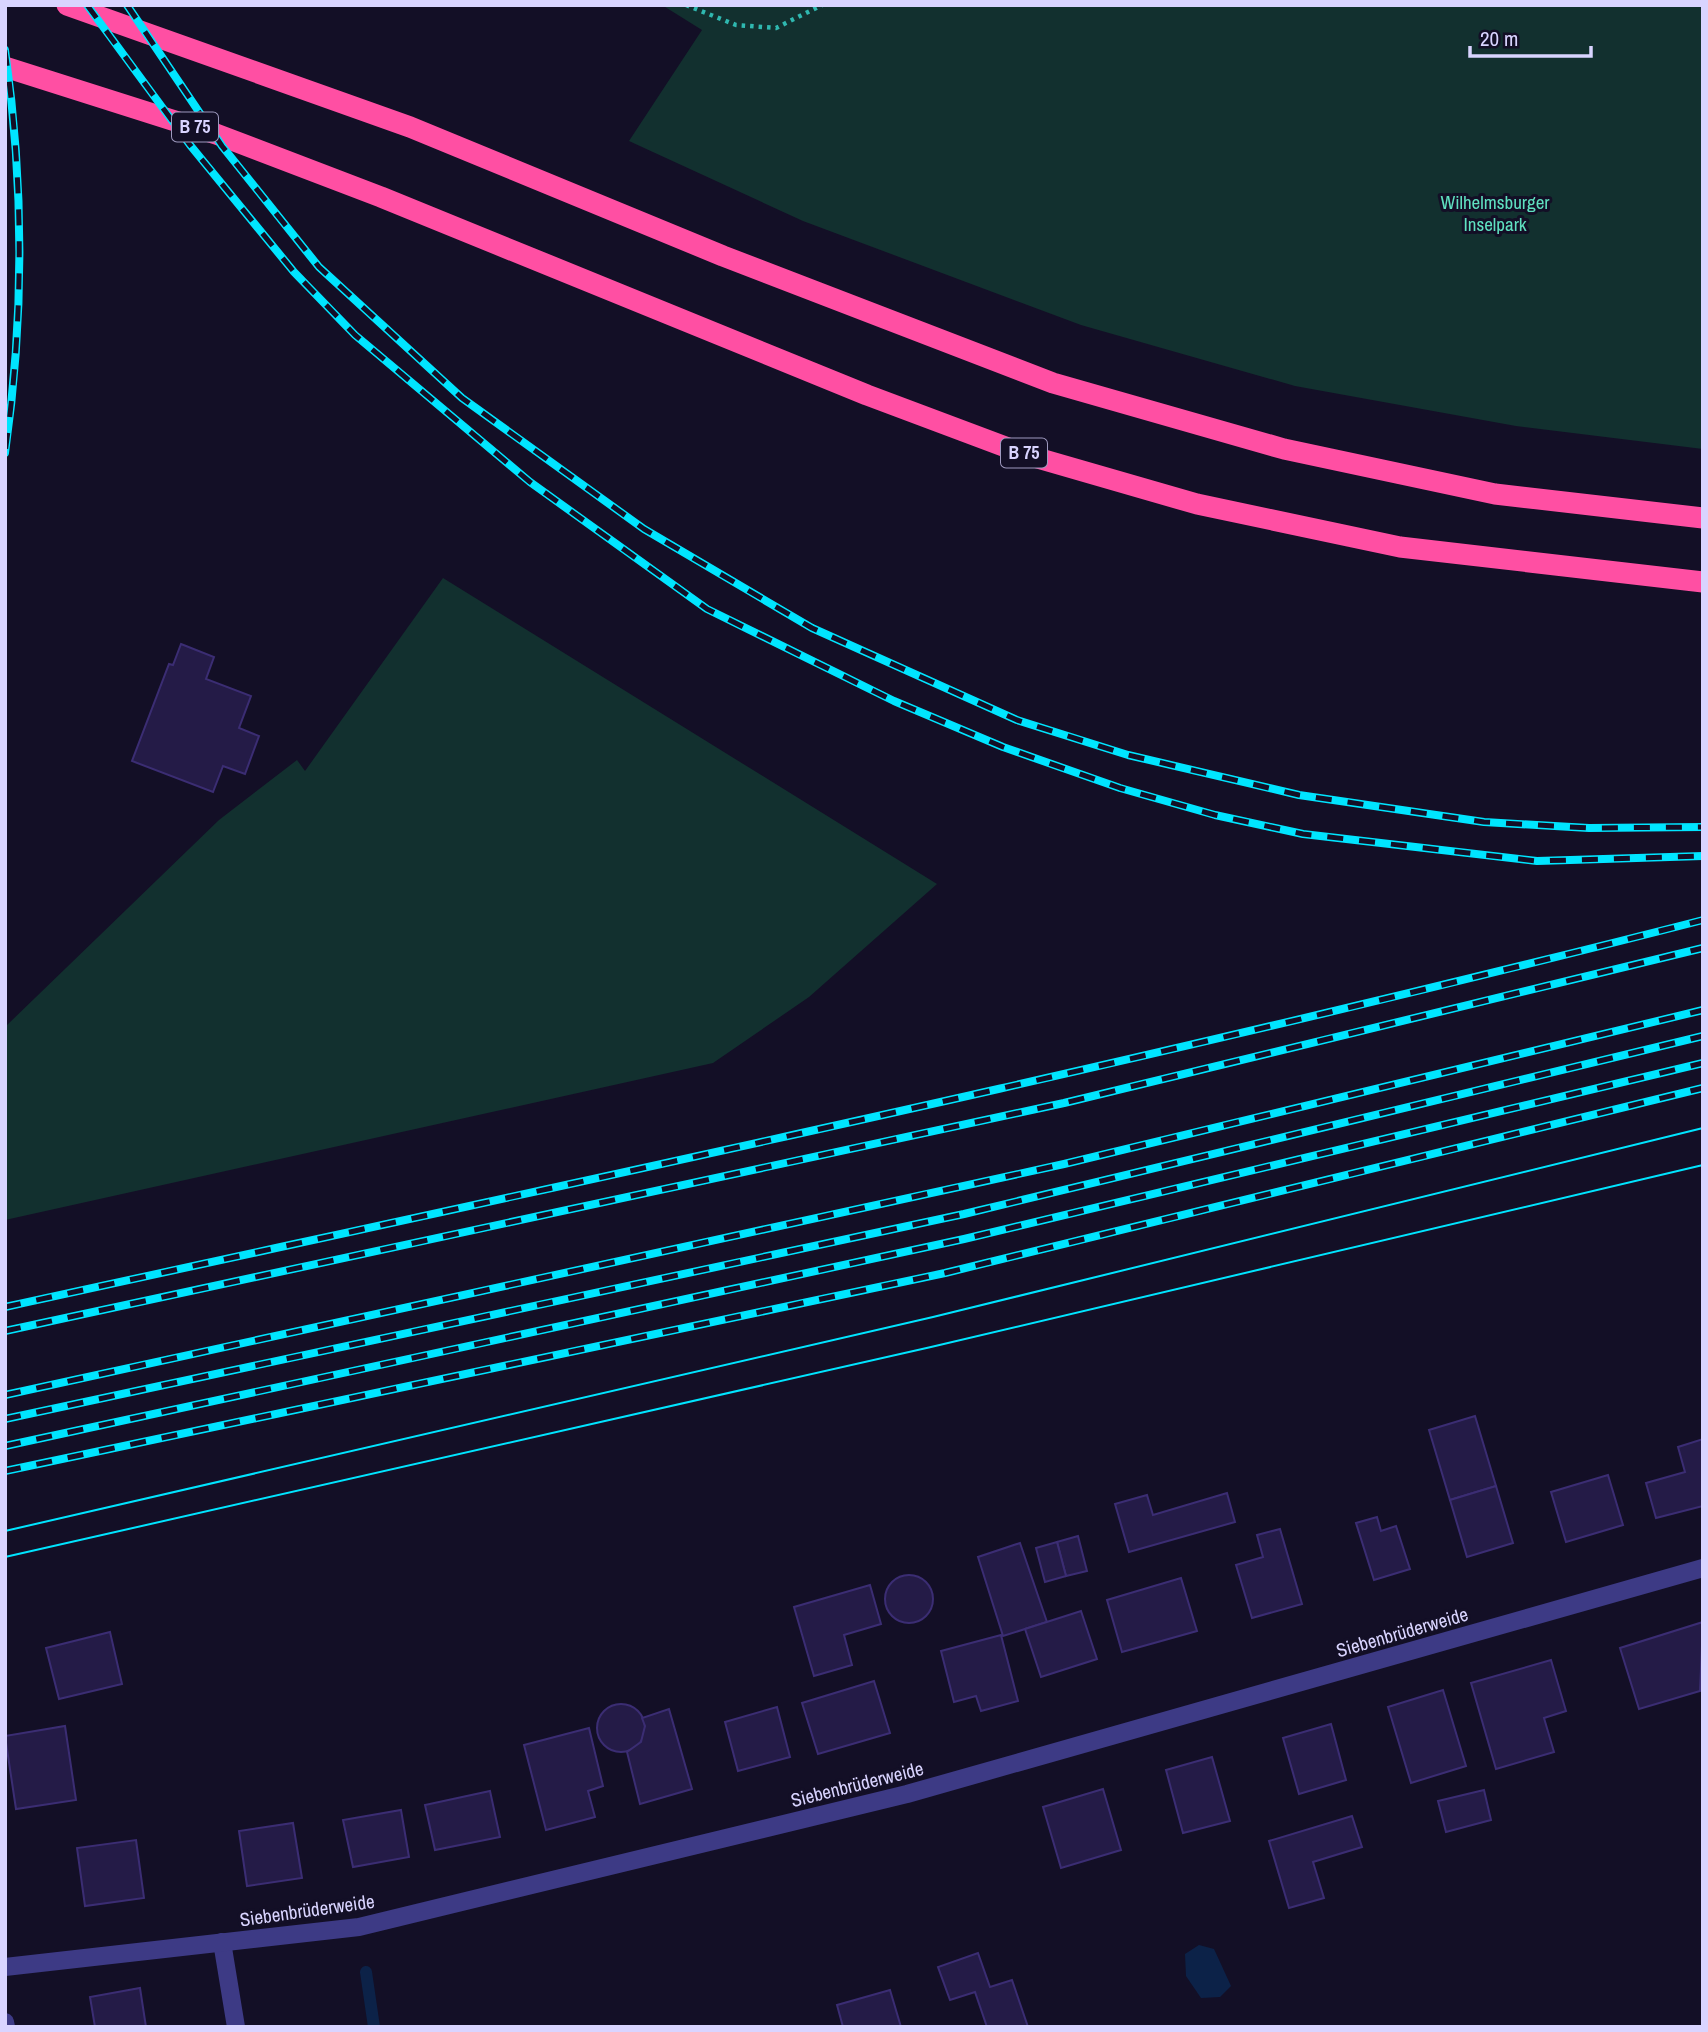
<svg xmlns="http://www.w3.org/2000/svg" width="1708" height="2032" font-family="'Archivo Narrow',sans-serif">
<style>
.green{fill:#12302f}
.water{fill:#0c2248}
.lines{fill:none;stroke-linecap:round;stroke-linejoin:round}
.stream{stroke:#0c2248;stroke-width:12}
.building{fill:#241b47;stroke:#3b2d73;stroke-width:2}
.path{stroke:#2fb8b0;stroke-width:4.5;stroke-dasharray:3.5 5;stroke-linecap:butt}
.minor{stroke:#3d3a85;stroke-width:18}
.highway{stroke:#ff4fa3;stroke-width:21}
.tram{stroke:#00e5ff;stroke-width:2}
.rail-casing{stroke:#00e5ff;stroke-width:8}
.rail{stroke:#130f26;stroke-width:5;stroke-dasharray:16;stroke-linecap:butt}
.labels{text-anchor:middle;stroke-width:6;stroke-linejoin:round;paint-order:stroke}
.shield{fill:#130f26;stroke:#9e99be;stroke-width:2}
.shield-label{font-size:18px;font-weight:bold;fill:#d9d4ff}
.park-label{font-size:19px;fill:#5fe0c0;stroke:#130f26}
.street-label{font-size:19px;fill:#d9d4ff;stroke:#130f26}
</style>
<rect width="100%" height="100%" fill="#130f26"/>
<!-- green -->
<g class="green">
<path d="M662 5H1703V449L1516 426 1295 386 1081 325 803 221 629 141 702 30Z"/>
<path d="M443 578 937 884 809 997 713 1063 5 1220V1027L219 820 297 760 305 771Z"/>
</g>
<!-- water -->
<path class="water" d="M1199 1945 1214 1949 1231 1986 1220 1997 1201 1998 1186 1976 1185 1954Z"/>
<g class="lines">
<!-- stream -->
<path class="stream" d="M366 1972 374 2027"/>
</g>
<!-- building -->
<g class="building">
<path d="M181 644 214 657 206 679 251 696 239 728 259 736 245 774 223 766 213 792 132 761 169 664 173 665Z"/>
<path d="M1475 1416 1496 1486 1450 1500 1429 1430Z"/>
<path d="M1703 1439V1506L1656 1518 1646 1483 1685 1472 1678 1447Z"/>
<path d="M1608 1475 1623 1525 1566 1542 1551 1492Z"/>
<path d="M1496 1486 1513 1543 1467 1557 1450 1500Z"/>
<path d="M1227 1493 1235 1522 1129 1552 1115 1504 1147 1495 1153 1515Z"/>
<path d="M1377 1517 1381 1531 1396 1526 1410 1569 1374 1580 1356 1523Z"/>
<path d="M1280 1529 1302 1604 1252 1618 1236 1565 1263 1557 1257 1535Z"/>
<path d="M1078 1536 1087 1571 1066 1576 1057 1542Z"/>
<path d="M1057 1542 1066 1576 1045 1582 1036 1548Z"/>
<path d="M1020 1543 1047 1622 1003 1636 978 1557Z"/>
<circle cx="909" cy="1599" r="24"/>
<path d="M1181 1578 1197 1631 1122 1652 1107 1600Z"/>
<path d="M870 1585 881 1624 844 1635 852 1665 814 1676 794 1607Z"/>
<path d="M1081 1611 1097 1659 1041 1677 1025 1629Z"/>
<path d="M1703 1622 1700 1691 1639 1709 1620 1648Z"/>
<path d="M110 1632 122 1684 59 1699 46 1648Z"/>
<path d="M1001 1635 1018 1701 981 1711 976 1696 954 1702 941 1651Z"/>
<path d="M1551 1660 1566 1711 1544 1718 1554 1752 1496 1769 1471 1683Z"/>
<path d="M874 1681 890 1733 818 1754 802 1703Z"/>
<path d="M1443 1690 1466 1766 1411 1783 1388 1707Z"/>
<circle cx="621" cy="1728" r="24"/>
<path d="M777 1707 790 1757 738 1771 725 1722Z"/>
<path d="M669 1709 692 1789 640 1804 627 1752 641 1742 645 1726 642 1718Z"/>
<path d="M1331 1724 1346 1780 1299 1794 1283 1738Z"/>
<path d="M65 1726 76 1800 16 1809 5 1736Z"/>
<path d="M589 1728 603 1786 588 1791 595 1817 546 1830 524 1745Z"/>
<path d="M1212 1757 1230 1821 1183 1833 1166 1770Z"/>
<path d="M1103 1789 1121 1850 1061 1868 1043 1807Z"/>
<path d="M1484 1790 1491 1820 1446 1832 1438 1801Z"/>
<path d="M490 1791 500 1837 435 1850 425 1805Z"/>
<path d="M401 1810 409 1857 353 1867 343 1820Z"/>
<path d="M1352 1816 1362 1847 1313 1862 1324 1898 1289 1908 1269 1841Z"/>
<path d="M293 1823 302 1878 247 1886 239 1831Z"/>
<path d="M136 1840 144 1898 85 1906 77 1848Z"/>
<path d="M978 1953 990 1987 1012 1980 1028 2027H987L975 1992 950 2000 938 1967Z"/>
<path d="M140 1988 146 2027H95L90 1997Z"/>
<path d="M890 1990 901 2027H843L837 2005Z"/>
</g>
<g class="lines">
<!-- path -->
<path class="path" d="M686 5 736 25 776 28 822 5"/>
<!-- minor -->
<g class="minor">
<path d="M222 1942 236 2027"/>
<path d="M5 1967 359 1927 907 1794 1703 1568"/>
<path d="M5 2022 6 2027"/>
</g>
<!-- highway -->
<g class="highway">
<path d="M67 5 410 127 723 256 1053 383 1284 449 1495 494 1703 518"/>
<path d="M5 67 216 134 381 197 867 395 1027 455 1197 504 1400 547 1703 582"/>
</g>
<!-- tram -->
<g class="tram">
<path d="M5 1531 933 1317 1703 1128"/>
<path d="M5 1557 931 1347 1703 1165"/>
</g>
<!-- rail casing -->
<g class="rail-casing">
<g id="rail">
<path d="M87 5 190 145 294 272 355 335 530 482 707 609 894 701 1003 747 1120 788 1215 815 1303 834 1537 861 1703 856"/>
<path d="M127 5 222 146 319 267 462 398 644 529 812 628 1017 720 1128 755 1299 795 1484 822 1589 828 1703 827"/>
<path d="M5 50C24 183 24 320 5 453"/>
<path d="M5 1307C572 1183 1141 1064 1703 920"/>
<path d="M5 1331 1064 1103 1703 948"/>
<path d="M5 1395 1064 1164 1703 1010"/>
<path d="M5 1419 964 1214 1703 1036"/>
<path d="M5 1446 964 1239 1703 1063"/>
<path d="M5 1471 945 1273 1703 1088"/>
</g>
</g>
<!-- rail -->
<use href="#rail" class="rail"/>
</g>
<g class="labels">
<!-- shield labels -->
<g class="shield">
<rect x="172" y="112.5" width="46" height="29" rx="5"/>
<rect x="1001" y="438.5" width="46" height="29" rx="5"/>
</g>
<g class="shield-label">
<text x="195" y="133">B 75</text>
<text x="1024" y="459">B 75</text>
</g>
<!-- park labels -->
<g class="park-label">
<text x="1495" y="209">Wilhelmsburger<tspan x="1495" dy="22">Inselpark</tspan></text>
</g>
<!-- street labels -->
<g class="street-label">
<text transform="translate(1402 1632) rotate(-16)" y="7">Siebenbrüderweide</text>
<text transform="translate(857 1784) rotate(-14)" y="7">Siebenbrüderweide</text>
<text transform="translate(307 1910) rotate(-8)" y="7">Siebenbrüderweide</text>
</g>
</g>
<!-- border -->
<rect width="1708" height="2032" fill="none" stroke="#d9d4ff" stroke-width="14"/>
<!-- scale -->
<path d="M1470 46v10h121v-10" fill="none" stroke="#d9d4ff" stroke-width="3.5"/>
<text x="1480" y="46" font-size="21" fill="#d9d4ff" stroke="#130f26" stroke-width="5" paint-order="stroke">20 m</text>
</svg>
